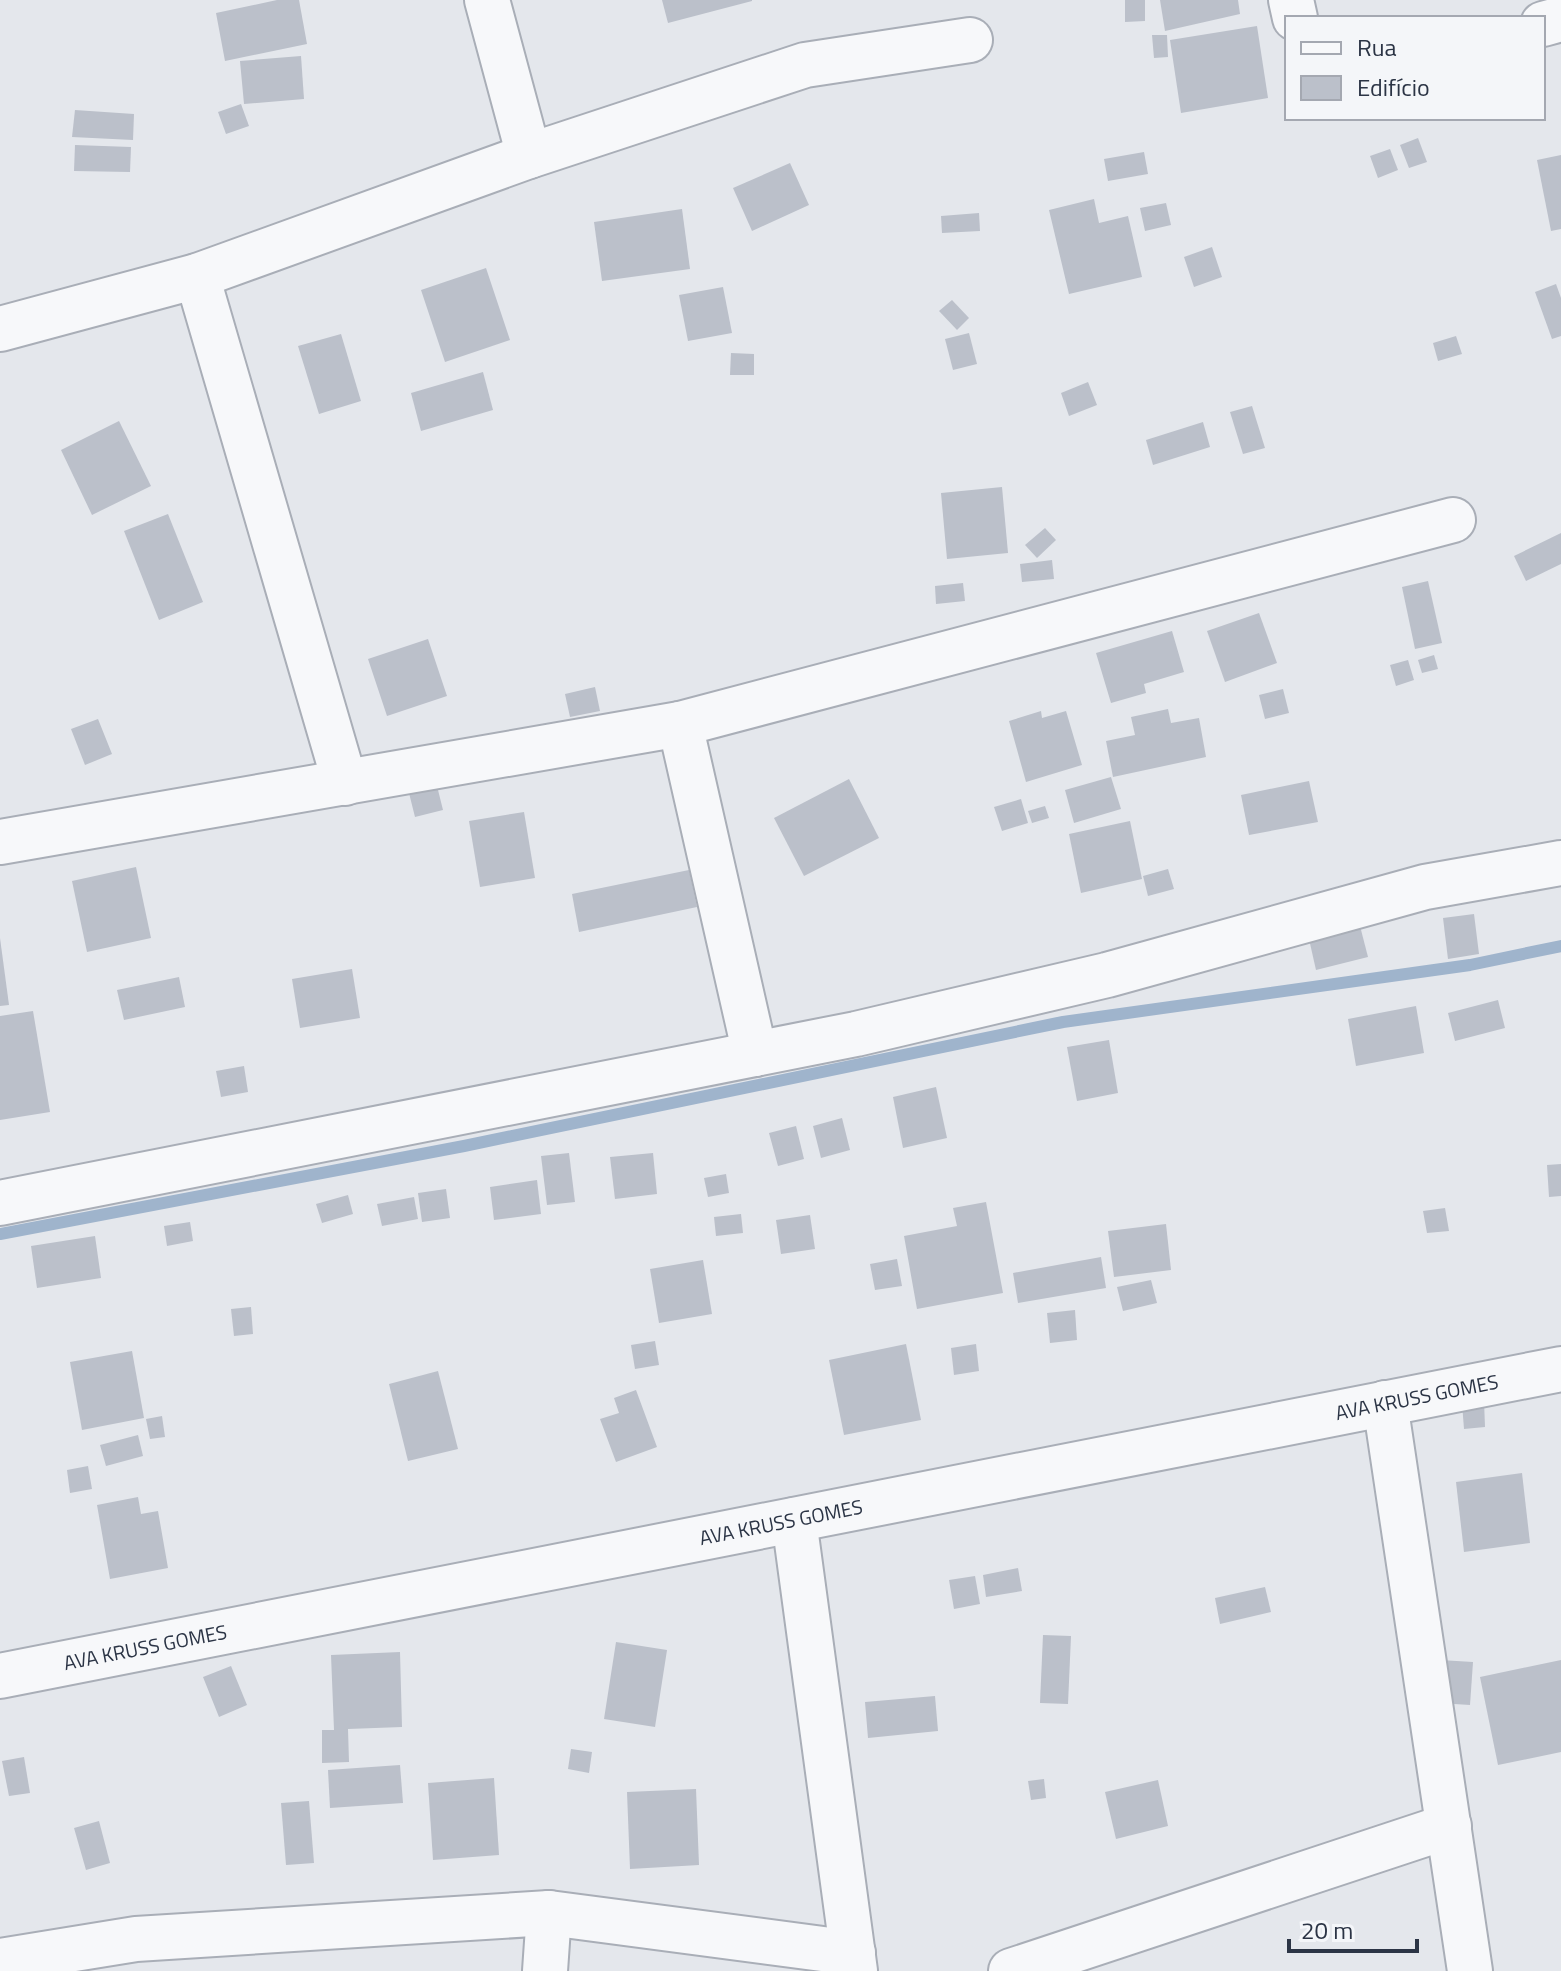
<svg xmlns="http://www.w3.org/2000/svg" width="1561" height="1971" font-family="'Titillium Web',sans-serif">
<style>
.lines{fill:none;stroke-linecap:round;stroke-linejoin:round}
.stream{stroke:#9fb4cc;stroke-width:12}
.building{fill:#bbc0ca}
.minor-casing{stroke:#a9aeb7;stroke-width:48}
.minor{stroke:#f7f8fa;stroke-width:44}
.labels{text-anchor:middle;stroke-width:6;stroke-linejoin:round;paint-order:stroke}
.street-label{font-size:20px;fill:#2b3445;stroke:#f4f6f9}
</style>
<rect width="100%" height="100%" fill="#e4e7ec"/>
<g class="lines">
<!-- stream -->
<path class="stream" d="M0 1234 464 1146 1063 1022 1470 965 1561 946"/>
</g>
<!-- building -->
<g class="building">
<path d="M277 0H299L307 44 225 61 216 13Z"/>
<path d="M662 0H752V1L668 23Z"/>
<path d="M1125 0H1145V21L1125 22Z"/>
<path d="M1160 0H1238L1240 14 1165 31Z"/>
<path d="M1257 26 1268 98 1181 113 1170 40Z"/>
<path d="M1152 35H1167L1168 57 1154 58Z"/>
<path d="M301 56 304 99 244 104 240 61Z"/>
<path d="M241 104 249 126 226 134 218 112Z"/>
<path d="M75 110 134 114 133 140 72 137Z"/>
<path d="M1418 138 1427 162 1409 168 1400 145Z"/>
<path d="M75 145 131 147 130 172 74 171Z"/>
<path d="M1390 149 1398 170 1378 178 1370 156Z"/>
<path d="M1144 152 1148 174 1108 181 1104 159Z"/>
<path d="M1561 155V229L1551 231 1537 160Z"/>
<path d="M790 163 809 205 752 231 733 188Z"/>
<path d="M1094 199 1099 223 1128 216 1142 277 1069 294 1049 210Z"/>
<path d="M1166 203 1171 225 1145 231 1140 208Z"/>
<path d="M682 209 690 269 602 281 594 222Z"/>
<path d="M979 213 980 231 942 233 941 216Z"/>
<path d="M1212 247 1222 277 1194 287 1184 257Z"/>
<path d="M486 268 510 340 445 362 421 290Z"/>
<path d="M1556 284 1561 298V336L1552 339 1535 292Z"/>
<path d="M723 287 732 333 688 341 679 295Z"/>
<path d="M952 300 969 318 957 330 939 311Z"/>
<path d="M969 333 977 364 953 370 945 339Z"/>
<path d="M341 334 361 401 319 414 298 346Z"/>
<path d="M1456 336 1462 354 1438 361 1433 343Z"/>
<path d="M731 353 754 354V375H730Z"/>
<path d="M483 372 493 410 421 431 411 393Z"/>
<path d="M1088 382 1097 405 1069 416 1061 393Z"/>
<path d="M1252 406 1265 448 1243 454 1230 412Z"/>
<path d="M119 421 151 486 92 515 61 450Z"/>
<path d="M1203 422 1210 447 1153 465 1146 440Z"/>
<path d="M1002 487 1008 553 947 559 941 493Z"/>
<path d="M168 514 203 602 159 620 124 531Z"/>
<path d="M1045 528 1056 540 1037 558 1025 545Z"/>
<path d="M1561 533V564L1526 581 1514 556Z"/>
<path d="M1052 560 1054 579 1022 582 1020 564Z"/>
<path d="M1428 581 1442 643 1415 649 1402 587Z"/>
<path d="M963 583 965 601 936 604 935 586Z"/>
<path d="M1259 613 1277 663 1225 682 1207 631Z"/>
<path d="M1172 631 1184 672 1144 684 1146 693 1111 703 1096 653Z"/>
<path d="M428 639 447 696 387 716 368 659Z"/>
<path d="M1434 655 1438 669 1422 673 1418 660Z"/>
<path d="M1408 660 1414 680 1396 686 1390 665Z"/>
<path d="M595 687 600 711 570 717 565 694Z"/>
<path d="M1283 689 1289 713 1265 719 1259 695Z"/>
<path d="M1168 709 1171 723 1199 718 1206 757 1113 777 1106 741 1135 735 1131 717Z"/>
<path d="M1041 711 1042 718 1066 711 1082 765 1026 782 1009 721Z"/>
<path d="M98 719 112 754 85 765 71 729Z"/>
<path d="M1111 777 1121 809 1074 823 1065 790Z"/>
<path d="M849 779 879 838 804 876 774 818Z"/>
<path d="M1309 781 1318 822 1249 835 1241 795Z"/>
<path d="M437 786 443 810 415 817 409 793Z"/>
<path d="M1021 799 1028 823 1002 831 994 807Z"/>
<path d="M1045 806 1049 818 1032 823 1028 811Z"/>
<path d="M524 812 535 878 480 887 469 821Z"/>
<path d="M1130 821 1142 879 1081 893 1069 834Z"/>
<path d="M136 867 151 938 87 952 72 881Z"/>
<path d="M1168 869 1174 889 1148 896 1143 876Z"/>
<path d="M689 870 697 907 579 932 572 894Z"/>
<path d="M1474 914 1479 954 1448 959 1443 918Z"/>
<path d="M1360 926 1368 957 1316 970 1309 939Z"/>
<path d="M0 938 9 1005 0 1006Z"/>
<path d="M352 969 360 1018 300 1028 292 979Z"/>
<path d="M179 977 185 1007 124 1020 117 990Z"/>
<path d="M1498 1000 1505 1028 1455 1041 1448 1013Z"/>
<path d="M1416 1006 1424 1053 1356 1066 1348 1019Z"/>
<path d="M33 1011 50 1112 0 1120V1016Z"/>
<path d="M1109 1040 1118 1093 1077 1101 1067 1047Z"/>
<path d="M244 1066 248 1092 221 1097 216 1071Z"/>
<path d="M936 1087 947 1138 903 1148 893 1097Z"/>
<path d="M842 1118 850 1150 821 1158 813 1126Z"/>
<path d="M796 1126 804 1159 778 1166 769 1133Z"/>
<path d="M569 1153 575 1202 547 1205 541 1156Z"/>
<path d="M653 1153 657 1194 615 1199 610 1157Z"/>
<path d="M1561 1164V1196L1549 1197 1547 1165Z"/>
<path d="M726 1174 729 1193 708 1197 704 1178Z"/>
<path d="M537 1180 541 1214 494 1220 490 1187Z"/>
<path d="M446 1189 450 1218 422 1222 418 1193Z"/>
<path d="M348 1195 353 1214 322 1223 316 1204Z"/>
<path d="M414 1197 418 1219 382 1226 377 1204Z"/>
<path d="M986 1202 1003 1293 917 1309 904 1236 957 1226 953 1208Z"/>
<path d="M1445 1208 1449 1231 1427 1233 1423 1211Z"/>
<path d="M741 1214 743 1233 716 1236 714 1217Z"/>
<path d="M810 1215 815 1249 781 1254 776 1220Z"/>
<path d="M190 1222 193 1241 167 1246 164 1226Z"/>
<path d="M1166 1224 1171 1270 1114 1277 1108 1231Z"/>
<path d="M95 1236 101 1278 37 1288 31 1246Z"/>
<path d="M1101 1257 1106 1288 1018 1303 1013 1273Z"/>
<path d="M897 1259 902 1286 875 1290 870 1264Z"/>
<path d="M703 1260 712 1314 659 1323 650 1269Z"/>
<path d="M1151 1280 1157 1303 1123 1311 1117 1287Z"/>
<path d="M251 1307 253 1334 234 1336 231 1309Z"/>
<path d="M1075 1310 1077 1340 1050 1343 1047 1313Z"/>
<path d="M655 1341 659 1365 635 1369 631 1345Z"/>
<path d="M906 1344 921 1420 844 1435 829 1360Z"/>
<path d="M976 1344 979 1371 954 1375 951 1348Z"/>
<path d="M132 1351 144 1418 82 1430 70 1362Z"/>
<path d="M438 1371 458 1449 408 1461 389 1384Z"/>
<path d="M636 1390 657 1447 616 1462 600 1419 619 1413 614 1398Z"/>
<path d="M1484 1401 1485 1427 1464 1429 1462 1403Z"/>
<path d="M162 1416 165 1437 150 1439 146 1419Z"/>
<path d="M138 1435 143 1456 106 1466 100 1445Z"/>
<path d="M88 1466 92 1489 70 1493 67 1470Z"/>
<path d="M1522 1473 1530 1543 1464 1552 1456 1482Z"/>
<path d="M138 1497 141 1514 158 1511 168 1568 110 1579 97 1505Z"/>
<path d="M1018 1568 1022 1591 986 1597 983 1575Z"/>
<path d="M975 1576 980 1604 954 1609 949 1580Z"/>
<path d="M1265 1587 1271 1612 1220 1624 1215 1598Z"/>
<path d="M1043 1635 1071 1636 1068 1704 1040 1703Z"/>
<path d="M616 1642 667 1650 655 1727 604 1719Z"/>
<path d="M400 1652 402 1727 348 1729 349 1762 322 1763V1730H334L331 1655Z"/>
<path d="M1440 1660 1473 1662 1470 1705 1438 1703Z"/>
<path d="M1561 1660V1752L1498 1765 1480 1677Z"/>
<path d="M231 1666 247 1705 219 1717 203 1677Z"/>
<path d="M935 1696 938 1731 868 1738 865 1702Z"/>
<path d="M571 1749 592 1752 589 1773 568 1769Z"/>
<path d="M24 1757 30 1793 9 1796 2 1761Z"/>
<path d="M400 1765 403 1803 330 1808 328 1770Z"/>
<path d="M494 1778 499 1855 433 1860 428 1783Z"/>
<path d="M1044 1779 1046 1798 1031 1800 1028 1781Z"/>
<path d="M1158 1780 1168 1826 1116 1839 1105 1792Z"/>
<path d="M696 1789 699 1865 630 1869 627 1792Z"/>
<path d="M309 1801 314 1863 286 1865 281 1803Z"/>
<path d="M99 1821 110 1863 86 1870 74 1828Z"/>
</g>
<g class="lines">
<!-- minor casing -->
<g class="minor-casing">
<g id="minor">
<path d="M487 0 529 156"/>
<path d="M1291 0 1295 18"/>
<path d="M1543 24 1561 19"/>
<path d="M197 276 345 783"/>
<path d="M0 329 197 276 529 156 805 65 970 40"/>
<path d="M680 724 755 1054"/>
<path d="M0 842 680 724 1453 520"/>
<path d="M0 1203 856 1034 1107 975 1425 887 1561 863"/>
<path d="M1385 1403 1470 1971"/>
<path d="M794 1520 855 1971"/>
<path id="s1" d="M0 1676 1561 1369"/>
<path d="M0 1961 136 1939 549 1913 853 1953"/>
<path d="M545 1971 549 1913"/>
<path d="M1011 1971 1449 1826"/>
</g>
</g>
<!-- minor -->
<use href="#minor" class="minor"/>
</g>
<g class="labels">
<!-- street labels -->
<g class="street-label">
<text dy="7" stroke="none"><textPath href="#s1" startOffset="1444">AVA KRUSS GOMES</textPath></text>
<text dy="7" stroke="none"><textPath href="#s1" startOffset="796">AVA KRUSS GOMES</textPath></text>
<text dy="7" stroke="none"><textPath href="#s1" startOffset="148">AVA KRUSS GOMES</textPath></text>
</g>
</g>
<!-- legend -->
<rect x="1285" y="16" width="260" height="104" fill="#f4f6f9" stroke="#a4a8b1" stroke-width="2"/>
<rect x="1301" y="42" width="40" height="12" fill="#f7f8fa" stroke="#a4a8b1" stroke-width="2"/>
<text x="1357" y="56" font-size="24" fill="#2b3445">Rua</text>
<rect x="1301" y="76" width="40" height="24" fill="#bbc0ca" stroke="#a4a8b1" stroke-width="2"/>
<text x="1357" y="96" font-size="24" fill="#2b3445">Edifício</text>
<!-- scale -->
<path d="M1289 1939v12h128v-12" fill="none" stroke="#2b3445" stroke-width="4"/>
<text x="1301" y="1939" font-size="24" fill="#2b3445" stroke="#f4f6f9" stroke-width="6" paint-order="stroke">20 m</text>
</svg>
